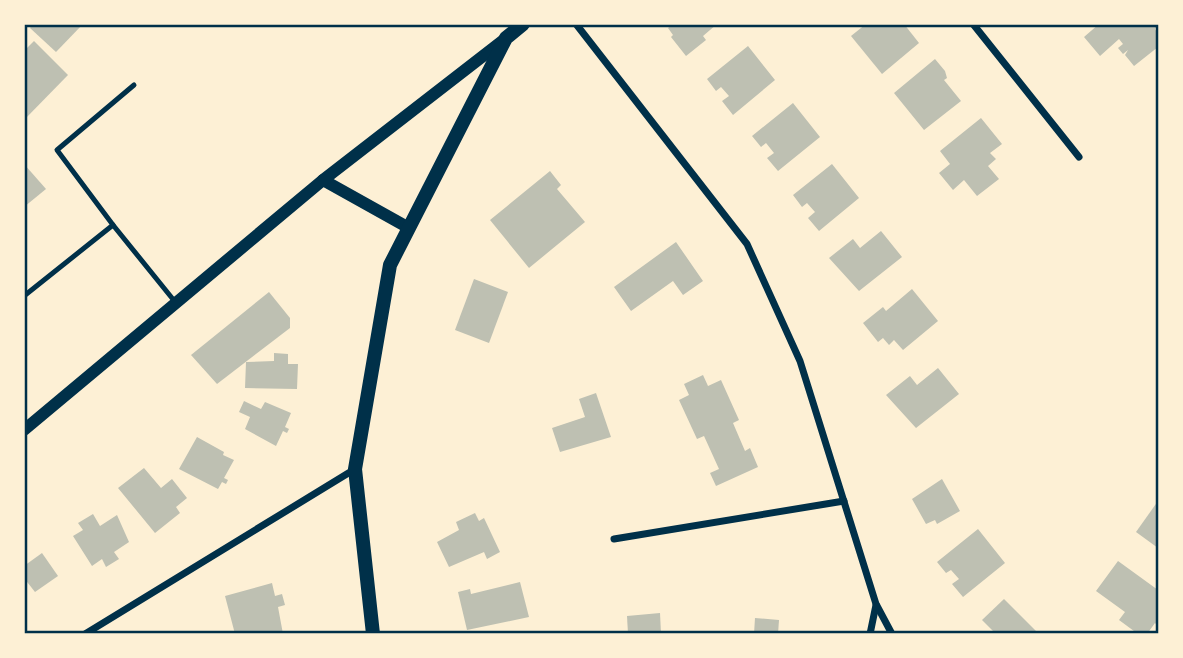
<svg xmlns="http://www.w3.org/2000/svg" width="1183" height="658" font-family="'Roboto Condensed',sans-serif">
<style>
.building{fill:#bec0b2}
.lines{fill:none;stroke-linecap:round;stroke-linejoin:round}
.service{stroke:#003049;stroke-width:5}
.minor{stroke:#003049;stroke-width:7}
.tertiary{stroke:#003049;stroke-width:12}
.secondary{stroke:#003049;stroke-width:14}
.neatline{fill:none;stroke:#003049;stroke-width:2.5}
</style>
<rect width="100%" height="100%" fill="#fdf0d5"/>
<!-- building -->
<g class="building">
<path d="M33 24H83L56 52 30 28Z"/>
<path d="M673 24H717L703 36 706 40 686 56 671 37 673 35 668 28Z"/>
<path d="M866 24H904L919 43 882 74 851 36Z"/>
<path d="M1099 24H1158L1155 29 1158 34V47L1134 66 1125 55 1128 50 1123 54 1118 48 1123 44 1119 39 1100 56 1084 37Z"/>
<path d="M34 41 68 75 24 120V51Z"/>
<path d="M748 46 775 80 733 115 722 101 729 96 721 87 716 91 707 79Z"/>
<path d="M935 59 945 71 947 78 944 80 961 101 924 130 894 93Z"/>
<path d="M793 103 820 137 778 171 767 158 774 153 766 143 761 147 752 136Z"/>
<path d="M981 118 1002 144 990 153 996 159 988 166 999 179 977 196 964 180 953 190 939 173 950 164 940 151Z"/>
<path d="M24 164 46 189 24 207Z"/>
<path d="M832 164 859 198 819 231 808 218 815 212 807 203 802 207 793 195Z"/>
<path d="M550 171 561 185 557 189 585 222 529 268 490 220Z"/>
<path d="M881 231 902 257 859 291 829 258 853 239 860 248Z"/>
<path d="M676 242 703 281 683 295 673 281 631 311 614 287Z"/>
<path d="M474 279 508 292 489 343 455 330Z"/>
<path d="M912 289 938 321 903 350 894 340 889 345 883 338 878 342 863 323 883 307 886 311Z"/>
<path d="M269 292 290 318V328L217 384 191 355Z"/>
<path d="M274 353 288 354V364H298L297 389 245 388 246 362 274 361Z"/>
<path d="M938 368 959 394 916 428 886 395 910 376 917 385Z"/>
<path d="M703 375 708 386 721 380 739 420 733 423 745 451 750 448 758 467 716 486 710 473 719 469 704 436 697 439 679 400 689 395 684 384Z"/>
<path d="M596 393 611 437 560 452 552 428 585 417 579 399Z"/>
<path d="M244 401 261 409 265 402 291 413 285 427 289 429 287 433 283 431 276 446 245 429 250 417 239 412Z"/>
<path d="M197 437 224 452 223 455 234 460 224 478 228 480 226 484 222 482 218 489 179 469Z"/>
<path d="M144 468 161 488 172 479 187 498 176 507 180 513 155 533 118 488Z"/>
<path d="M942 479 960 511 937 524 935 520 926 524 912 499Z"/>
<path d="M1158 501V548L1136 532Z"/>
<path d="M475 513 479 521 484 518 500 552 487 559 484 552 449 567 437 542 459 530 456 522Z"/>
<path d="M93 514 100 526 117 515 129 542 114 552 119 559 106 567 102 559 92 566 73 536 83 530 78 523Z"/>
<path d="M978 529 1005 563 963 597 952 584 959 579 951 570 946 573 937 562Z"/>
<path d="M42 553 58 576 35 592 24 578V566Z"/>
<path d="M1118 561 1158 590V626L1155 623 1147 634H1138L1119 620 1125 612 1096 591Z"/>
<path d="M520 582 529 617 467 630 458 592 470 589 471 594Z"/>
<path d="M272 583 275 596 282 594 285 605 278 607 283 634H235L225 596Z"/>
<path d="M1004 599 1039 634H996L982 620Z"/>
<path d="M660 613 661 634H628L627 616Z"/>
<path d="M755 618 779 620 778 634H754Z"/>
</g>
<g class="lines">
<!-- service -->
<g class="service">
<path d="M113 225 57 150 134 85"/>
<path d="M24 296 113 225 176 303"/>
</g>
<!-- minor -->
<g class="minor">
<path d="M576 24 747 244 800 361 876 604 892 634"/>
<path d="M973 24 1079 157"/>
<path d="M614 539 844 501"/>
<path d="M85 634 355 469"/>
<path d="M870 634 876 605"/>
</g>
<!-- tertiary -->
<g class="tertiary">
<path d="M323 180 409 228"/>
<path d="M24 430 323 180 505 39"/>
</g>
<!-- secondary -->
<path class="secondary" d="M373 634 355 469 390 265 506 38 523 24"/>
</g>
<!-- border -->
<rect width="1183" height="658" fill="none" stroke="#fdf0d5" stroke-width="52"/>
<rect x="26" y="26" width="1131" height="606" class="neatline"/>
</svg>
